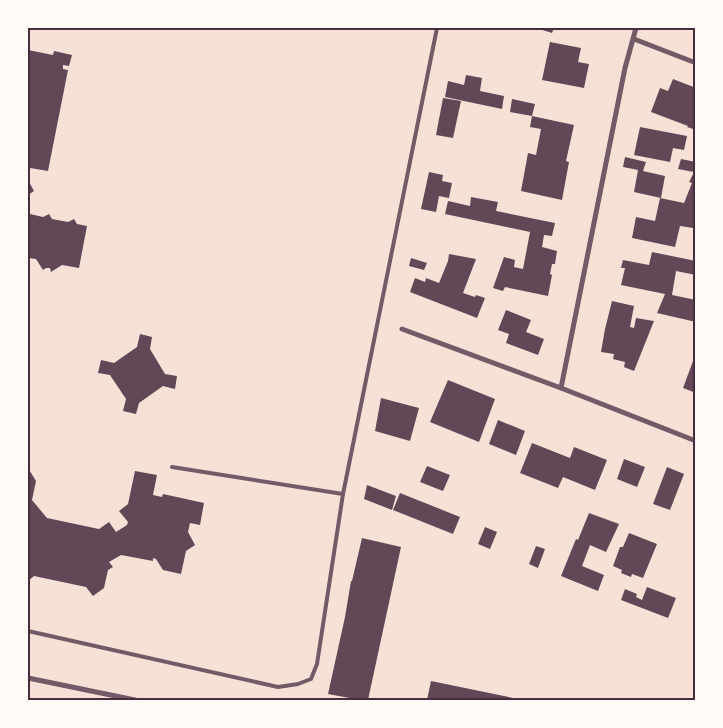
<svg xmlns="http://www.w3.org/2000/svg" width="723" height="728" font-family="Merriweather,serif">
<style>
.building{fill:#644757}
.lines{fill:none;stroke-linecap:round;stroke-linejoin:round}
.service{stroke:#755966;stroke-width:4}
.minor{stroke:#755966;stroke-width:5}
.neatline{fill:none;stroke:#4a2c40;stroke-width:2}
</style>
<rect width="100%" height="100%" fill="#f7e1d7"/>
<!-- building -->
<g class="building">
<path d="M536 28H554L552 33Z"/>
<path d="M550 42 581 48 578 62 589 64 584 88 542 80Z"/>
<path d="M28 50 53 55 54 51 72 55 69 66 63 65V69L68 70 48 171 30 168 28 177Z"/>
<path d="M466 75 482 78 480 91 504 96 502 109 445 97 448 81 464 85Z"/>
<path d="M673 79 696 88V130L687 127 688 126 651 112 660 88 668 91Z"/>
<path d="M443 98 461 101 453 138 436 135Z"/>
<path d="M512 99 535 104 532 116 510 112Z"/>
<path d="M532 116 574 125 566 161 569 162 562 200 521 191 528 153 536 155 541 129 530 127Z"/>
<path d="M640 127 687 136 684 150 673 148 670 162 634 155Z"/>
<path d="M625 157 646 162 643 171 665 176 661 198 634 192 638 170 623 167Z"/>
<path d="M681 159 696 162V213L693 228 680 226 675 247 632 238 636 217 655 221 660 198 684 203 692 183 689 182 694 172 678 169Z"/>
<path d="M429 172 443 175 442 181 452 183 449 198 439 196 436 212 421 209Z"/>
<path d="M28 180 34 191 28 195Z"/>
<path d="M471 197 498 202 496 211 555 223 552 236 544 235 542 247 557 251 555 264H552L550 274 552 275 548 296 505 287 503 291 493 288 504 257 515 260 514 267 523 269 530 232 445 214 448 201 470 206Z"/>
<path d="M28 211 30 214 43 217 49 214 52 219 68 222 74 219 77 224 87 226 79 268 62 265 51 272 50 268H46L43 270 36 259 28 258Z"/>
<path d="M652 252 696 261V275L676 271 672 295 696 300V322L657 313 665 294 621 285 625 268H621L623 260 649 265Z"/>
<path d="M449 254 476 259 463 293 475 297 476 295 485 298 477 318 410 292 415 278 425 282 426 278 439 283 448 261Z"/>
<path d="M411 258 427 263 424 270 409 266Z"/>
<path d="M612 301 634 306 630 327 634 328 636 318 654 321 634 371 624 367 625 362 613 359 614 354 601 352 605 329Z"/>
<path d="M506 310 531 320 526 332 544 339 538 355 506 343 509 334 498 330Z"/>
<path d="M140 334 152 337 150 349 165 374 177 376 175 389 163 386 139 403 136 414 123 411 126 399 110 375 98 373 101 360 114 363 137 347Z"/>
<path d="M693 361 696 362V393L683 388Z"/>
<path d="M448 380 495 399 479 442 430 422Z"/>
<path d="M381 398 419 408 410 441 375 431Z"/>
<path d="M498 420 525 431 516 455 489 444Z"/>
<path d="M532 443 570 458 574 447 607 460 595 490 563 477 558 488 520 473Z"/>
<path d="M624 459 645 467 637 487 617 479Z"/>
<path d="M427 466 450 475 443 491 420 482Z"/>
<path d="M667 467 684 474 670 510 653 504Z"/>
<path d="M28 468 36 481 32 500 47 518 99 529 109 522 116 532 127 525 128 522 119 511 128 504 135 471 157 475 153 495 162 497 163 494 204 503 200 525 190 523 188 532 195 545 186 551 181 574 163 570 156 559 153 558V561L121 555 109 562 113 567 108 570 104 588 93 596 86 587 34 576 28 581Z"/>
<path d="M367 485 396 496 392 510 364 499Z"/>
<path d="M400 493 460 517 453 534 393 510Z"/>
<path d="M589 513 619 524 606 552 590 545 582 566 604 575 598 591 561 576 576 539 578 540Z"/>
<path d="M485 527 497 532 490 549 478 544Z"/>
<path d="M629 533 657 544 643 578 632 574 631 577 621 573 622 570 613 566 620 547H623Z"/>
<path d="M362 538 401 547 368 700H360L328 694 345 617 351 581H352Z"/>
<path d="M536 546 545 549 538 568 529 564Z"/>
<path d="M647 587 676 598 668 618 621 600 625 589 637 594 636 597 642 600Z"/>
<path d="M431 681 523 700H427Z"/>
</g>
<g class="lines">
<!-- service -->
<g class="service">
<path d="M343 494 437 28"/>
<path d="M28 631 278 687 298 684 311 679 317 664 343 494 172 467"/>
</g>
<!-- minor -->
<g class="minor">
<path d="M634 39 696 63"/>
<path d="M402 329 561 388 696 441"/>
<path d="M561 388 625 68 636 28"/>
<path d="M28 678 135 700"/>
</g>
</g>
<!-- border -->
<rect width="723" height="728" fill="none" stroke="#fffaf5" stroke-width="58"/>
<rect x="29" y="29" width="665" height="670" class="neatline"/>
</svg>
